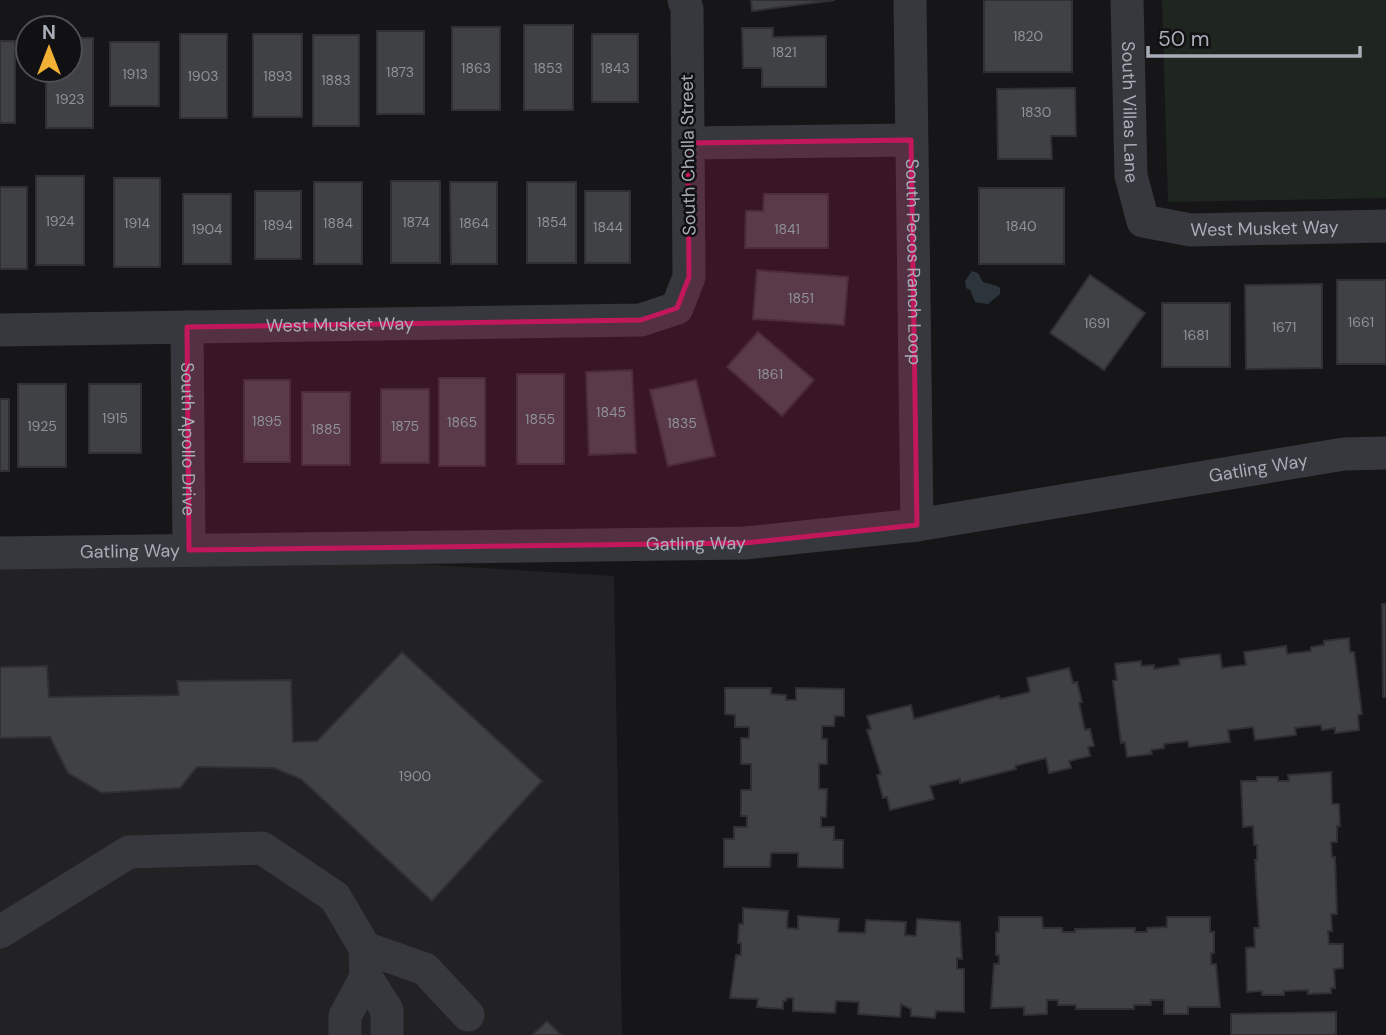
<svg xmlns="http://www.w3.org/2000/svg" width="1386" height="1035" font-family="'DM Sans',sans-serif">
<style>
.built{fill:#222225}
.green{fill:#1e261f}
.water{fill:#2c353c}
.building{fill:#404145;stroke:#303034;stroke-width:2}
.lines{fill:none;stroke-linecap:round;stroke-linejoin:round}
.minor{stroke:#37383d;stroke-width:33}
.marked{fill:#c2185b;fill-opacity:0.2;stroke:#c2185b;stroke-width:5;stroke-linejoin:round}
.labels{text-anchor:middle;stroke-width:5;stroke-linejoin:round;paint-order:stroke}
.number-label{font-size:14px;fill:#8e929b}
.street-label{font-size:18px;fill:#a8adb8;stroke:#111113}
</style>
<rect width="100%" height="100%" fill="#161618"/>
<!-- built -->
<path class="built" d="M189 550 614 576 622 1035H0V553Z"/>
<!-- green -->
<path class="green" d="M1162 0H1386V198L1168 202Z"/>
<!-- water -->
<path class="water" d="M972 271 978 273 983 282 997 286 1000 288V294L988 304 975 302 970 290 966 288 965 281Z"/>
<!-- building -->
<g class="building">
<path d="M751 0H835L752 11Z"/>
<rect x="984" y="0" width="88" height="72"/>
<rect x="524" y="25" width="49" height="85"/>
<rect x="452" y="27" width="48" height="83"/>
<path d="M742 28H773V37L826 36V87H762V68H743Z"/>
<rect x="377" y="31" width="47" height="83"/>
<rect x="180" y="34" width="47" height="84"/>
<rect x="253" y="34" width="49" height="83"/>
<rect x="592" y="34" width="46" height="68"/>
<rect x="313" y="35" width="46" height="91"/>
<path d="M70 38H93V128H46V70H70Z"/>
<rect x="0" y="41" width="15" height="82"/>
<rect x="110" y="42" width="49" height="64"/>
<path d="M1075 88 1076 136H1051L1052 159H998L997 89Z"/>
<rect x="36" y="176" width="48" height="89"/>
<rect x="114" y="178" width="46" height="89"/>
<rect x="391" y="181" width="49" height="82"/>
<rect x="314" y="182" width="48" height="82"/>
<path d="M450 182H497V264H451Z"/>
<rect x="527" y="182" width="49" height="81"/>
<rect x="0" y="187" width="27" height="82"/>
<rect x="979" y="188" width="85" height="76"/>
<rect x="255" y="191" width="46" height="68"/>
<rect x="585" y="191" width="45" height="72"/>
<rect x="183" y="194" width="48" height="70"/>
<path d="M764 194H828V248H745L746 211H763Z"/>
<path d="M757 270 848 277 844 325 753 319Z"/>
<path d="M1090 275 1145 313 1104 370 1050 333Z"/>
<rect x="1337" y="280" width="49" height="84"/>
<path d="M1322 284V368L1246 369 1245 285Z"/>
<rect x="1162" y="303" width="68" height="64"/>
<path d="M758 332 814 380 782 416 727 367Z"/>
<path d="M632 370 636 453 589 455 586 372Z"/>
<rect x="517" y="374" width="47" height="90"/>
<rect x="439" y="378" width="46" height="88"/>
<rect x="244" y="380" width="46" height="82"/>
<path d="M696 380 715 456 668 466 650 390Z"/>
<rect x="18" y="384" width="48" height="83"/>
<rect x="89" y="384" width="52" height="69"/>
<rect x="381" y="389" width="48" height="74"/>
<rect x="302" y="392" width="48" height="73"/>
<rect x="0" y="399" width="9" height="72"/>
<path d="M1382 604H1386V697H1383Z"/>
<path d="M1349 638 1350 652H1354L1362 714 1358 715 1359 730 1335 733V728L1322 730 1321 725 1295 728 1296 735 1255 740 1253 727 1228 730 1230 742 1189 747 1188 741 1164 744V748L1151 750 1152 754 1127 757 1125 742 1121 743 1113 681 1117 680 1115 664 1141 661V666L1154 665V669L1180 665 1179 659 1220 654 1222 668 1246 665 1244 652 1286 646 1287 654 1311 651V647L1324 645V641Z"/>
<path d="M402 652 542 781 432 901 301 779 274 768 197 767 180 788 102 793 68 773 50 737 0 738V667L47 666 49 697 179 695 177 681 291 680 293 742 317 741Z"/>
<path d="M1069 668 1073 683 1077 682 1082 702 1079 703 1085 730 1090 729 1094 746 1088 747 1090 756 1069 761 1071 768 1049 773 1046 758 1015 766 1016 769 960 783V779L930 786 934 799 890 810 887 797 883 798 877 775 881 774 867 730 871 729 867 716 911 705 914 719 999 696 1000 699 1030 692 1027 678Z"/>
<path d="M725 688H771V694L786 695V700H796V688L844 689V716H835L834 726H822V739H827V764H819V789H827L826 817H821V827H834V840H843V868L798 867V853H771L770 867H724V839H734V827H747V816H741V790H751V764H741V738H749V727H735V715L725 714Z"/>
<path d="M1331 772 1332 804H1339L1340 826H1337V842H1331L1332 857H1335L1337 914H1331L1332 931H1328L1329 944H1343V968L1334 969 1335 988H1331V993L1308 994V990L1284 991V995H1262V991L1247 992 1246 948 1255 947 1254 928H1259L1255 860H1257V845H1254L1253 826 1243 827 1241 781H1257V777H1278V781H1289L1288 775Z"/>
<path d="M743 908 788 911 787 928 798 929V916L839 919 838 932 865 933 866 920 906 922 905 935 916 936 917 919 960 922 962 959 957 958V969H964V1012L936 1011 935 1018 911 1016V1009L901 1004 900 1017 858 1014 859 1002 836 1001 835 1013 793 1011V998H787L786 1001H783V1009L757 1007 758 999 730 998 736 955H741V943H738L739 924H743Z"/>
<path d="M999 917H1042L1043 928H1062V932H1075V929L1135 928V932H1147V928L1167 927V917H1210V932H1214V953H1211V964H1216L1220 1007H1188V1014H1164V1000H1151V1005H1134V1009H1076V1005H1058V1000H1047V1014L1024 1015V1007L991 1008 994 964H999V955H996V932H999Z"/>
<path d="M1336 1012V1035H1231V1014Z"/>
<path d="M547 1021 561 1035H532Z"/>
</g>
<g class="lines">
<!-- minor -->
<g class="minor">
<path id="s1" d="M910 0 917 525"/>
<path id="s2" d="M1127 0 1131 176 1143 221 1191 230 1386 226"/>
<path d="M688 143 911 140"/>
<path id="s3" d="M187 327 189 550"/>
<path id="s4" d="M0 330 641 320 677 308 689 277 687 9 684 0"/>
<path id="s5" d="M0 553 745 543 917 525 1344 454 1386 453"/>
<path d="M0 932 129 852 262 848 335 897 365 948 366 977 387 1010V1035"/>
<path d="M365 948 425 969 468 1015"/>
<path d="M345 1035V1016L366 977"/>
</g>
</g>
<!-- marked area -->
<path class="marked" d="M911 140 917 525 745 543 189 550 187 327 641 320 677 308 689 277 688 143Z"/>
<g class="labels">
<!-- number labels -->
<g class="number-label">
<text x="1028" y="41">1820</text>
<text x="784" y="57">1821</text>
<text x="476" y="73">1863</text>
<text x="548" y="73">1853</text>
<text x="615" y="73">1843</text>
<text x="400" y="77">1873</text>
<text x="135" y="79">1913</text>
<text x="203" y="81">1903</text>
<text x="278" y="81">1893</text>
<text x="336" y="85">1883</text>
<text x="70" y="104">1923</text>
<text x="1036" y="117">1830</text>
<text x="60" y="226">1924</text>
<text x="416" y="227">1874</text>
<text x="552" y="227">1854</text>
<text x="137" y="228">1914</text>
<text x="338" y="228">1884</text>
<text x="474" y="228">1864</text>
<text x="278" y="230">1894</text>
<text x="1021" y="231">1840</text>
<text x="608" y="232">1844</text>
<text x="207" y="234">1904</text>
<text x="787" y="234">1841</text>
<text x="801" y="303">1851</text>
<text x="1361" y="327">1661</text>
<text x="1097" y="328">1691</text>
<text x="1284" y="332">1671</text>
<text x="1196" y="340">1681</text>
<text x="770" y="379">1861</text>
<text x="611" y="417">1845</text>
<text x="115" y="423">1915</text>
<text x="540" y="424">1855</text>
<text x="267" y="426">1895</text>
<text x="462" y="427">1865</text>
<text x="682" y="428">1835</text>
<text x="42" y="431">1925</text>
<text x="405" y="431">1875</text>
<text x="326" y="434">1885</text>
<text x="415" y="781">1900</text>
</g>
<!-- street labels -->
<g class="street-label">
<text dy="6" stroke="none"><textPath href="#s2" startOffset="112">South Villas Lane</textPath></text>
<text transform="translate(688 155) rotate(-91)" y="6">South Cholla Street</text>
<text dy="6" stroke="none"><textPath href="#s2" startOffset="345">West Musket Way</textPath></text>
<text dy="6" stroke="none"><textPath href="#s1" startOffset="262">South Pecos Ranch Loop</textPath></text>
<text dy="6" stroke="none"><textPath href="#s4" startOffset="340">West Musket Way</textPath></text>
<text dy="6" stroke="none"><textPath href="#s3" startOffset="112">South Apollo Drive</textPath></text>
<text dy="6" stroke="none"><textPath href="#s5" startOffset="1264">Gatling Way</textPath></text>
<text dy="6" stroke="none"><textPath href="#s5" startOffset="696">Gatling Way</textPath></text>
<text dy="6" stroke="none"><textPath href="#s5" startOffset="130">Gatling Way</textPath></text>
</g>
</g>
<!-- north arrow -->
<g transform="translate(49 49)"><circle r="33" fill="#111113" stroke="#4d4f55" stroke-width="2"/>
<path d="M0-5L12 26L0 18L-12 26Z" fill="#f2b134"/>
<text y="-10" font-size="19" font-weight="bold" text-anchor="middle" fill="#a8adb8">N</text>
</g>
<!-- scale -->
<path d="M1148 46v10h212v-10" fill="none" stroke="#a8adb8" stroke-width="3.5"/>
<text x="1158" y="46" font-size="21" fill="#a8adb8" stroke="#111113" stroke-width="5" paint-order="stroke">50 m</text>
</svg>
